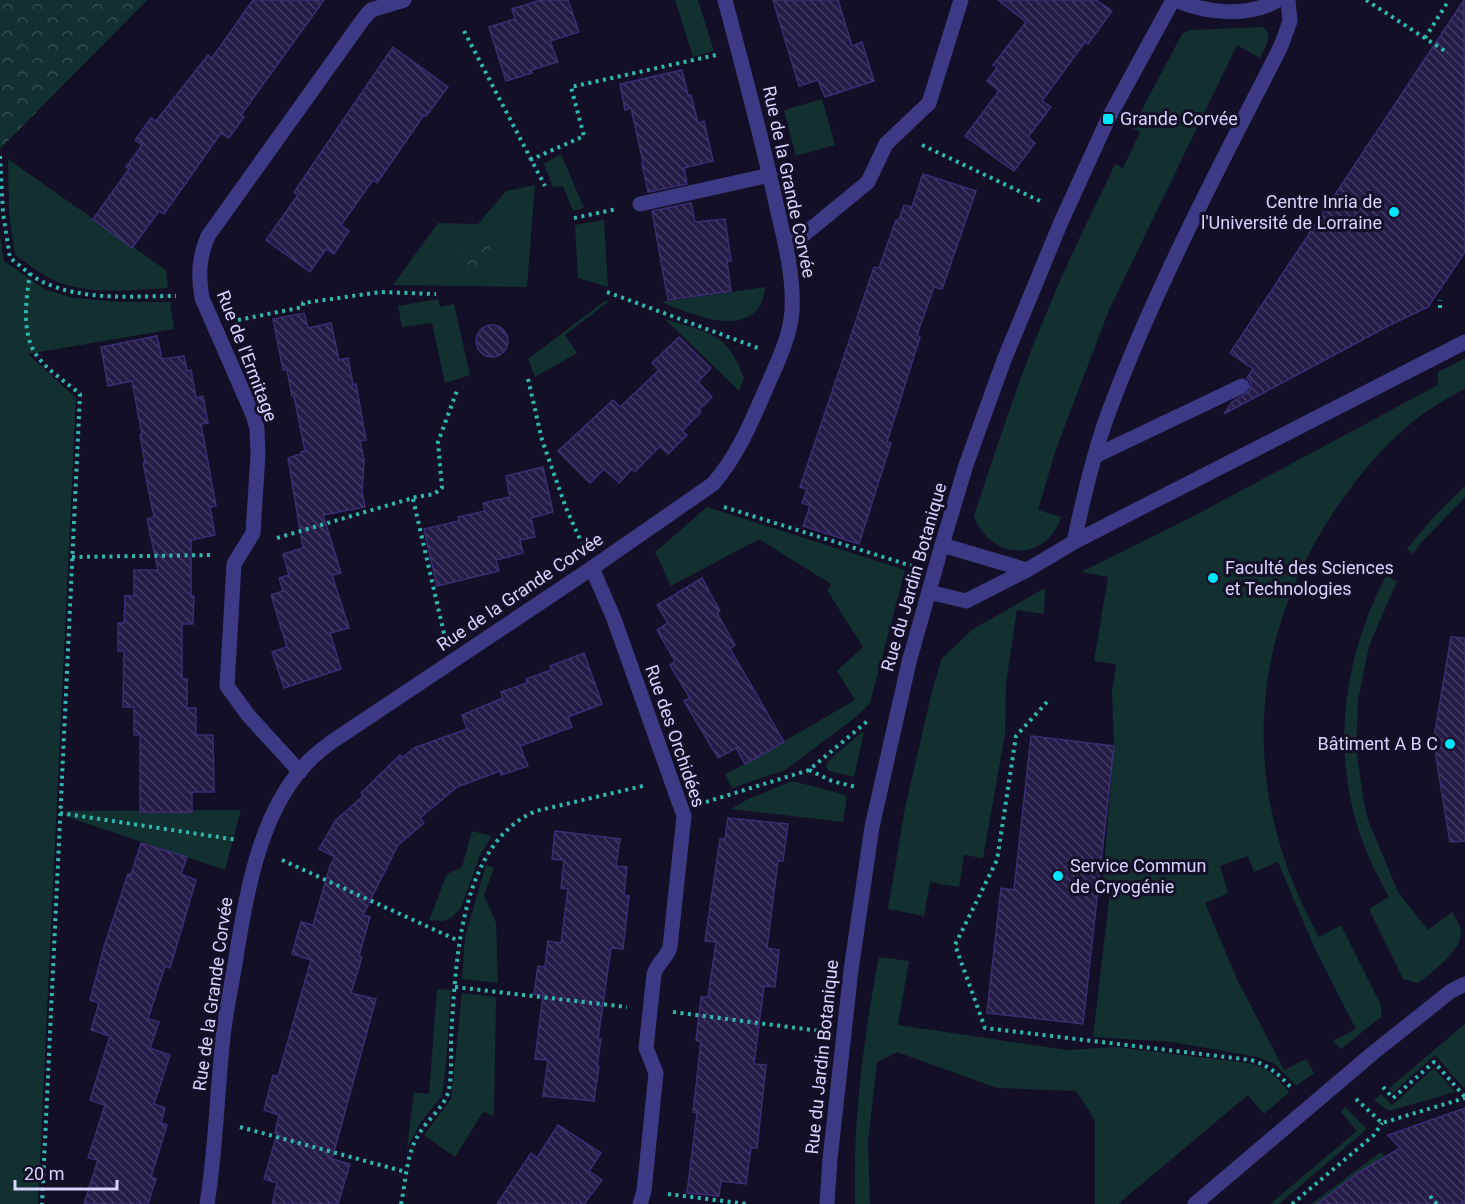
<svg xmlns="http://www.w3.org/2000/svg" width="1465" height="1204" font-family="Roboto,sans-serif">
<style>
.green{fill:#12302f}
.forest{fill:url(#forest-crowns)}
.building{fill:url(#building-back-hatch);stroke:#3b2d73;stroke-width:1.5}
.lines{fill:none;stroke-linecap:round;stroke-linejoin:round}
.path{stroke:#2fb8b0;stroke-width:4;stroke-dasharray:3 4.5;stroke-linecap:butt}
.minor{stroke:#3d3a85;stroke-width:15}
.poi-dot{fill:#00e5ff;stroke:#130f26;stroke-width:2}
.labels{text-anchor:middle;stroke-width:6;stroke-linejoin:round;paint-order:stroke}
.poi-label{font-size:18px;fill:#d9d4ff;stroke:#130f26;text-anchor:start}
.street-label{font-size:18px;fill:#d9d4ff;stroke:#130f26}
</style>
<defs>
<pattern id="forest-crowns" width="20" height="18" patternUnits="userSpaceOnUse" patternTransform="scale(1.5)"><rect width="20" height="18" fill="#12302f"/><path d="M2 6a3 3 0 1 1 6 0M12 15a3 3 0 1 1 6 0" fill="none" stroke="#344d4e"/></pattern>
<pattern id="building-back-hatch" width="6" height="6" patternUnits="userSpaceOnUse" patternTransform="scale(1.5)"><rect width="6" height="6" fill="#241b47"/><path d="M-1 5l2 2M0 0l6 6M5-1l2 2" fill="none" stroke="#433b63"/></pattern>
</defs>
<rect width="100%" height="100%" fill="#130f26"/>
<!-- green -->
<g class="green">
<path d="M675 0H698L714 51 693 57Z"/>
<path d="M1263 27C1275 35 1264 48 1260 58L1237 45 1109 310 1056 449 1038 510 1061 517C1047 563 990 561 974 516 997 447 1019 377 1048 309 1068 260 1092 213 1115 164L1123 168 1140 132 1132 128 1137 119 1182 34 1189 30Z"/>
<path d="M822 99 835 145 796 156 784 110Z"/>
<path d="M561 154 584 208 573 211 563 186 553 187 544 164Z"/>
<path d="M8 159 166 270 168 288C131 290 87 296 51 279 39 273 27 263 15 255L9 213Z"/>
<path d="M535 185 527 287 393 285 438 223 478 224 506 191Z"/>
<path d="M604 220 608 287 578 278 575 225Z"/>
<path d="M0 234 4 261 46 290 74 298 121 302H170L174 329 28 354 76 398 38 1204H0Z"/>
<path d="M766 287C764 293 762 304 758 309 735 335 688 312 661 302Z"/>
<path d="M438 299 440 307 454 304 470 375 445 383 432 323 402 327 398 306Z"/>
<path d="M606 300 608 302 565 335 577 353 535 377 528 359Z"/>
<path d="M665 319C708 333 727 331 744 378L739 391Z"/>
<path d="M1465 358V389C1414 413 1374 454 1342 500 1246 636 1238 791 1319 937L1341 925 1381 1005V1017L1341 1049 1333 1041 1356 1029 1314 947 1278 862 1254 872 1248 856 1220 866 1228 893 1205 903 1236 977 1284 1070 1306 1059 1314 1073 1296 1086 1275 1064 1257 1057 1172 1042 1093 1037 1110 892 1102 890 1114 746 1112 691 1116 664 1094 661 1108 577 1081 572 1192 517 1438 385V372Z"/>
<path d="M1465 486V497L1421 543 1413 554 1407 549 1429 522Z"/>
<path d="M707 507 905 570 870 703 856 717 785 770 732 788 725 774 745 764 855 700 837 671 863 647 827 590 831 584 759 539 671 586 655 552Z"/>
<path d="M1386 576 1397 581 1369 646 1358 700 1356 748 1364 803 1368 820 1398 892 1428 930 1452 912C1456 918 1461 926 1461 934 1460 952 1432 972 1418 983L1403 979 1369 909 1389 897C1378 876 1367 856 1360 834 1331 748 1344 656 1386 576Z"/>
<path d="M1045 588 1044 614 1017 610 1006 683 1005 734 983 858 964 855 959 887 930 882 924 916 888 909 905 808 932 691 942 658 973 629Z"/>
<path d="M864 732 854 777 829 771 826 766 829 760 861 733Z"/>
<path d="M792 781 839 793 847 797 843 822 731 809 748 799Z"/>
<path d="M241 810 225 870 65 816 66 811Z"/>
<path d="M472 831 492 836 480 855 461 908 451 918 442 921 429 920 447 874 462 867Z"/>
<path d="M486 865 494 868 484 895 496 923 498 983 462 979 465 936Z"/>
<path d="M879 957 909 961 898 1025 1066 1050 1117 1047 1248 1063C1270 1068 1275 1075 1289 1092L1264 1114 1248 1095 1118 1204H1095V1120L1076 1091 997 1088 897 1052 877 1062 868 1142 870 1204H855C853 1119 863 1040 879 957Z"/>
<path d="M437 989 451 990 446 1066 442 1096 421 1122 407 1148 414 1092 429 1094Z"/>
<path d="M462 993 496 997 494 1116 483 1112 455 1157 424 1135 451 1099Z"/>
<path d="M1465 1024V1087H1463L1435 1055 1393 1093 1389 1088Z"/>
<path d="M1434 1068 1455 1092 1389 1111 1374 1100 1381 1094 1392 1105Z"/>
<path d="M1345 1107 1367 1129 1279 1204H1270L1357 1131 1341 1112Z"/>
<path d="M1381 1152 1385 1157 1358 1173 1317 1204H1311Z"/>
</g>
<!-- forest -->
<g class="forest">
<path d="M0 0H147L0 149Z"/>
<path d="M485 235 497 264 472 274 460 246Z"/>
</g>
<!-- building -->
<g class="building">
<path d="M253 0H324L241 115 244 117 229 138 221 133 164 214 159 211 132 248 93 219 129 169 126 167 142 145 135 140 151 118 156 121 208 55 212 58Z"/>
<path d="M541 0H568L579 32 550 41 558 62 531 70 532 73 506 81 489 27 515 19 512 9Z"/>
<path d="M773 0H838L852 46 862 42 874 81 825 97 818 80 799 86Z"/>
<path d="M998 0H1096L1112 11 1088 44 1085 42 1042 101 1051 107 1028 137 1035 143 1014 171 965 136 999 91 987 81 997 68 993 65 1026 22Z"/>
<path d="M1464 0 1465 252 1428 307 1386 327 1224 414 1232 402 1250 391 1251 382 1247 378 1253 369 1230 353Z"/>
<path d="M393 47 448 87 426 116 424 115 377 183 373 180 341 225 349 231 334 254 326 249 310 272 266 240 298 195 294 192Z"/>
<path d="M682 70 688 95H691L698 123 704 121 713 161 684 168 687 184 648 192 642 163 643 162 631 108 625 110 620 84Z"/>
<path d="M923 174 976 191 942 289 934 287 917 335 920 337 887 442 891 443 859 544 803 526 810 506 802 503 807 489 800 487 874 267 879 268 896 220H899L904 205 912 207Z"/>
<path d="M691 203 695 222 725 219 731 261H727L731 291 668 300 652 211Z"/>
<path d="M304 313 308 328 331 323 339 360 348 358 353 385 356 384 366 440 360 441 364 460 362 492 365 507 323 515 341 573 332 575 349 628 330 633 341 669 284 688 272 652 287 647 271 595 283 591 279 578 289 575 283 554 303 548 288 458 301 454V452L305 451 294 396H292L287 370H283L273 319Z"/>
<circle cx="492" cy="341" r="16"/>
<path d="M157 336 162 359 184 356 187 371 191 370 196 398 203 396 208 423 201 424 216 506 210 507 215 535 191 540V596H194L193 624H182V679H187V708H196V735H213L214 792H192V812H140V735H134V707H123L124 651H118V623H124L125 596H134V570H158L147 519 154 517 143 463H145L140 435H142L132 381 108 386 101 347Z"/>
<path d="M679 337 711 368 698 382 712 397 699 410 701 412 682 431 687 435 668 454 660 446 635 472 632 469 619 483 604 469 590 483 558 451 613 400 620 407 659 370 652 363Z"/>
<path d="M543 467 553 512 531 518 535 537 520 540 523 553 496 560 499 571 437 586 424 529 459 521 458 517 485 511 483 503 510 497 506 476Z"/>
<path d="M702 578 720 611 717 613 735 645 730 649 784 742 745 764 736 748 718 758 684 701 690 698 670 665 675 661 657 630 668 623 657 605Z"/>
<path d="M1451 637 1465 638V841L1450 842 1436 757 1435 731Z"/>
<path d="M584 653 602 704 568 717 572 727 520 746 528 766 501 775 500 771 457 787 420 818 424 823 398 845 363 915 370 917 359 956 362 957 351 993 376 999 332 1159 350 1164 338 1204H272L277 1183 264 1179 277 1134 275 1133 279 1115 264 1110 273 1075 278 1076 311 960 292 954 301 922 313 925 330 866 335 857 319 849 336 820 363 796 361 793 400 755 402 758 414 748 467 729 462 715 503 698 501 692 527 683 526 679 551 670 550 666Z"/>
<path d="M1031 736 1114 746 1083 1024 987 1013 1001 888 1014 890Z"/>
<path d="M728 818 788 824 783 861H778L767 948 779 950 775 987 764 986 754 1064 766 1065 757 1148H751L746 1184 721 1181 719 1196 687 1193 697 1113 693 1112 701 1042 696 1040 701 997H708L716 942 705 941 720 839H725Z"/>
<path d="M555 831 620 839 616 866 627 867 624 895 629 896 623 949 611 948 598 1039H601L597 1066H599L594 1101 543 1096 548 1060 535 1059 543 995 534 994 538 966 545 967 548 941 561 943 568 889 561 888 564 860 552 859Z"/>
<path d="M141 843 187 857 181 874 196 880 170 968 165 966 148 1019 159 1022 150 1048 170 1055 154 1104 165 1108 161 1123 167 1125 151 1177 156 1179 148 1204H84L98 1160 88 1158 105 1105 90 1100 110 1036 91 1030 99 1003 90 1000 104 947 128 874 131 875Z"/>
<path d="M1465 1108V1204H1317L1358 1173 1400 1148 1388 1135Z"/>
<path d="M558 1125 601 1153 589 1171 602 1180 584 1204H497L531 1153 537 1158Z"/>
</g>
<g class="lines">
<!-- path -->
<g class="path">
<path d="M1366 0 1448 53"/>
<path d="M464 31 545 186"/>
<path d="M1425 38 1449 0"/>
<path d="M922 145 1042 202"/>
<path d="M0 156 3 213 10 258C21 266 33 278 45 283 86 301 133 296 176 296"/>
<path d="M530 160 584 136 571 87 716 55"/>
<path d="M574 218 617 209"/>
<path d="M30 273C26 299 21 334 37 356 48 371 66 382 80 394L42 1204"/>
<path d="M607 292 758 348"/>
<path d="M1440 308V300"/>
<path d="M238 320 303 307V303L381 292 436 294"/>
<path d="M528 379 542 440 566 508 583 546"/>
<path d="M413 499 445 638"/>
<path d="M724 507 912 566"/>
<path d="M277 538 416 497 434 494 442 488 438 442 458 388"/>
<path d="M72 557 212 555"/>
<path d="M1047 702 1016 736 997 860 955 945 985 1028 1251 1060C1270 1066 1280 1075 1293 1090"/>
<path d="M809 770 832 781 856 787"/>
<path d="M706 802 809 770 870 719"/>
<path d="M60 813 238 840"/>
<path d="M282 860 459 941"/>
<path d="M455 987 627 1007"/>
<path d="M673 1012 820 1031"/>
<path d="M1383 1087 1393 1098 1434 1062 1465 1097"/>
<path d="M1356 1099 1382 1123 1465 1098"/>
<path d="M240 1127 406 1172"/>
<path d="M668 1194 747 1204"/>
<path d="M1430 1196 1437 1204"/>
<path d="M401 1204C406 1181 406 1154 419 1134 427 1120 443 1108 448 1093 452 1080 451 1052 451 1038 456 965 458 844 536 811L647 785"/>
<path d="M1292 1204 1374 1135 1382 1123"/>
</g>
<!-- minor -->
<g class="minor">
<path d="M1175 0C1207 13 1247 18 1278 0"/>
<path d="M640 204 770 175"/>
<path d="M785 242 801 237 868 182 886 144 929 103 961 0"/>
<path d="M1095 456 1242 386"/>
<path d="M1074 542C1083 499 1093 455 1108 414 1155 287 1220 166 1281 46L1290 21 1288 0"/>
<path d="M942 545 1027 570"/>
<path d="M592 568 614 619 684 816 670 947C667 958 657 963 654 974L646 1048 656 1073 644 1191 640 1204"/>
<path d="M929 592 966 601 1027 570 1074 542 1465 342"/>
<path d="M300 772 248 715 227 686 234 564 253 533 258 455 257 428 253 415 202 298C198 275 199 257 208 236L364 18 371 10 404 0"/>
<path d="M207 1204C216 1149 217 1092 223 1037 226 1008 233 980 237 951 248 886 262 803 314 756 321 750 328 744 336 739L592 568 713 484C739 454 752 420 768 384 778 361 790 337 792 311 794 277 785 241 777 208 762 138 743 69 725 0"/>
<path d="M827 1204 830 1159 851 970 872 827 909 662 942 545 966 465 1004 360 1061 222 1108 119 1173 0"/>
<path d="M1195 1204 1373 1053 1451 991 1465 984"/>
</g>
</g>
<!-- markers -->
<g class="poi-dot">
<rect x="1102" y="113" width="12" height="12" rx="3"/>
<circle cx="1394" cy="212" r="6"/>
<circle cx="1213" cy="578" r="6"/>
<circle cx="1450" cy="744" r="6"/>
<circle cx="1058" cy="876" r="6"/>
</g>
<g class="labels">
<!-- poi labels -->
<g class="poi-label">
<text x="1120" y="125">Grande Corvée</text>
<text x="1382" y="208" text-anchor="end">Centre Inria de<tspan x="1382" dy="21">l'Université de Lorraine</tspan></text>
<text x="1225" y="574">Faculté des Sciences<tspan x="1225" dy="21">et Technologies</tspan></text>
<text x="1438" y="750" text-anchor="end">Bâtiment A B C</text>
<text x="1070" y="872">Service Commun<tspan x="1070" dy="21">de Cryogénie</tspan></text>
</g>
<!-- street labels -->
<g class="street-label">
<text transform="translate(789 182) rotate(78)" y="6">Rue de la Grande Corvée</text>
<text transform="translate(247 356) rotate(69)" y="6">Rue de l'Ermitage</text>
<text transform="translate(914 577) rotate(-74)" y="6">Rue du Jardin Botanique</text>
<text transform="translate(520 592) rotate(-34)" y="6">Rue de la Grande Corvée</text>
<text transform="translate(675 736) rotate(71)" y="6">Rue des Orchidées</text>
<text transform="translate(213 994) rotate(-82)" y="6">Rue de la Grande Corvée</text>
<text transform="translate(822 1057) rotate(-84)" y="6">Rue du Jardin Botanique</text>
</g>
</g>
<!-- scale -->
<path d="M15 1180v9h102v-9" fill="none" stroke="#d9d4ff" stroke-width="3"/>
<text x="24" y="1180" font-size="18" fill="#d9d4ff" stroke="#130f26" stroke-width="4.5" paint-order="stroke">20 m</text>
</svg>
